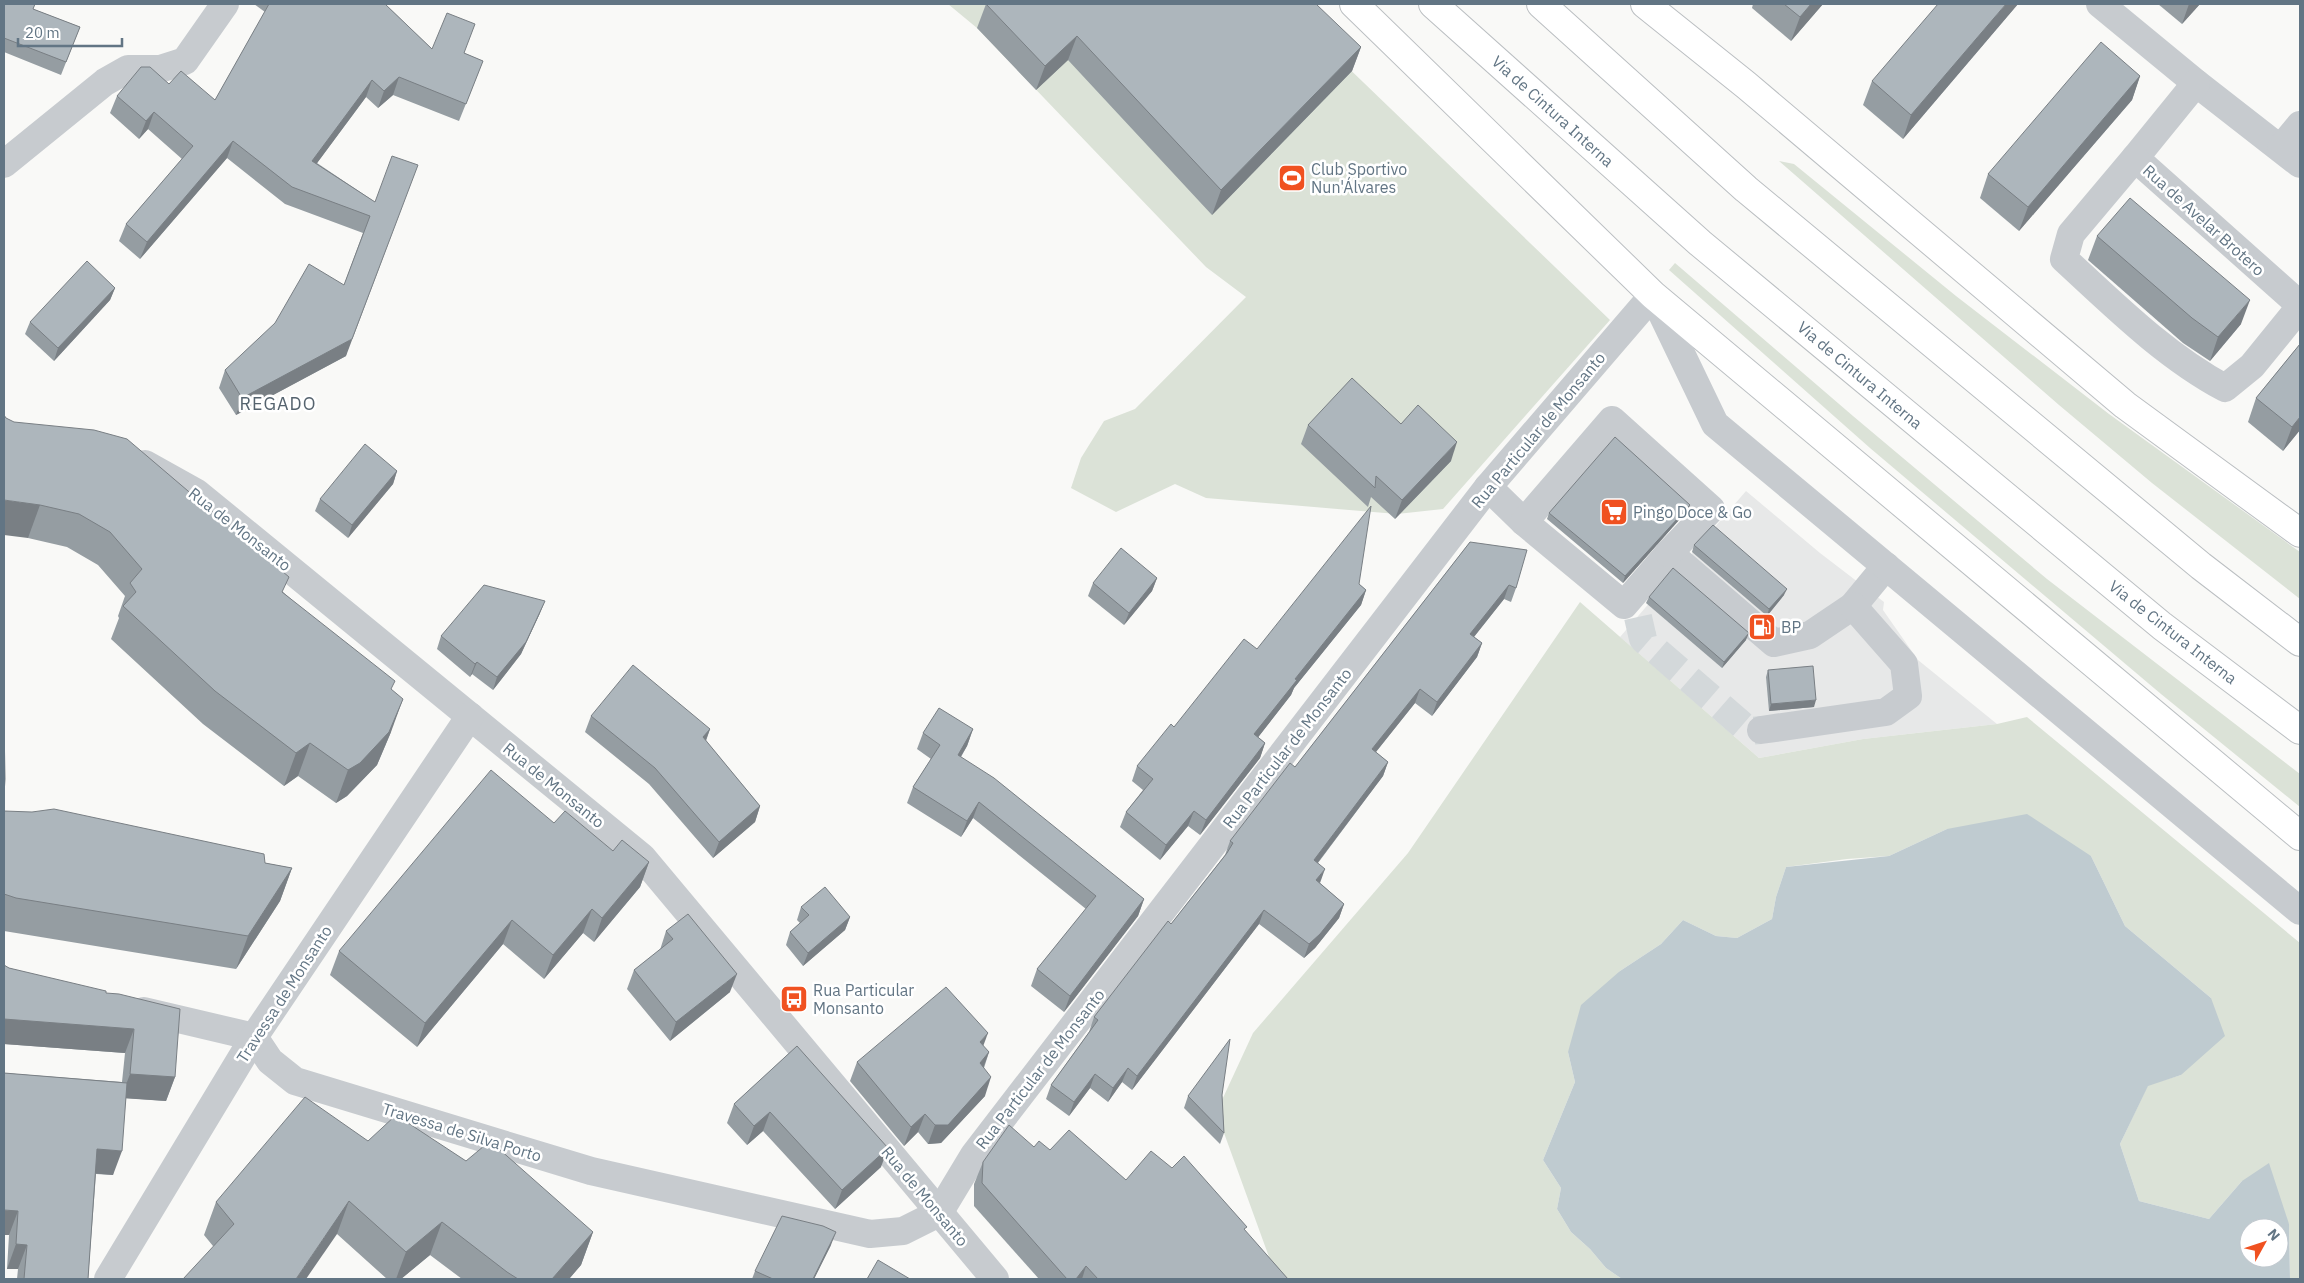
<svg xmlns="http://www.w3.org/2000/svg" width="2304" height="1283" font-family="'IBM Plex Sans',sans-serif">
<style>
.built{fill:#e7e8e8}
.green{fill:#dbe2d7}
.water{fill:#bfcbd0;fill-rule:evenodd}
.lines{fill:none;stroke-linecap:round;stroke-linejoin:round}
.minor-tunnel{stroke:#d3d8da;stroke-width:28;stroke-dasharray:28 14;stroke-linecap:butt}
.highway-casing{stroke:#bbbfc2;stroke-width:30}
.minor{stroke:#c7cbcf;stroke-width:28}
.highway{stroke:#fff;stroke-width:28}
.wall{fill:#959da2}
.shaded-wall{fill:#797f84}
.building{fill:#adb6bc;stroke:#797f84}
.labels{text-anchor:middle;stroke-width:5;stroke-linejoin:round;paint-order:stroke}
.street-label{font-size:16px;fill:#627584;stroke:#fff}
.poi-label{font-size:16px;fill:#627584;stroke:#fff;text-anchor:start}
.neighbourhood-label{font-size:18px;letter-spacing:1px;fill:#55636e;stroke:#fff}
</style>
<rect width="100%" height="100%" fill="#f9f9f7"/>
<!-- built -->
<path class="built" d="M1746 491 1820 553 1884 602 1883 610 1918 660 1997 724 1863 739 1759 758 1620 637Z"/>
<!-- green -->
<g class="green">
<path d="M948 4H1282L1610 320 1443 509 1397 514 1206 498 1175 484 1116 512 1071 488 1081 458 1104 421 1135 409 1246 297 1206 267 977 28Z"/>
<path d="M1779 161 1794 164 1956 296 2109 414 2300 552V599L2152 483 2059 405Z"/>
<path d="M1675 263 1853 416 2047 579 2300 774V807L2161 694 1870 448 1669 270Z"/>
<path d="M1580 602 1759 758 1863 739 1997 724 2027 717 2300 943V1279H2290L2289 1224 2242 1181 2209 1219 2139 1201 2120 1144 2148 1085 2181 1075 2211 998 2125 926 2091 856 1947 829 1889 856 1847 859 1786 867 1776 897 1772 919 1737 938 1716 936 1683 920 1661 944 1620 971 1568 1052 1575 1082 1543 1160 1561 1188 1557 1209 1571 1232 1590 1249 1606 1268 1622 1279H1277L1224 1133 1222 1100 1253 1033 1408 853Z"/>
</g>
<!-- water -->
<path class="water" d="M2027 814 2091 856 2125 926 2211 998 2225 1036 2181 1075 2148 1086 2120 1144 2139 1201 2209 1219 2242 1181 2269 1163 2289 1224 2290 1279H1622L1606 1268 1590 1249 1571 1232 1557 1209 1561 1188 1543 1160 1575 1082 1568 1052 1581 1005 1620 971 1661 944 1683 920 1716 936 1737 938 1772 919 1776 897 1786 867 1889 856 1947 829ZM2249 1228H2279V1258H2249Z"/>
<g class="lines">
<!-- minor-tunnel -->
<path class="minor-tunnel" d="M1638 617 1643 639 1749 731 1761 730"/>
<!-- highway casing -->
<g class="highway-casing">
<g id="highway">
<path d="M1354 4 1653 295 2300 836"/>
<path d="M1433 4 1700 243 2162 626 2300 730"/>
<path d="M1541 4 1746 189 2201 566 2300 642"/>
<path d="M1645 4 1746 85 2125 405 2300 533"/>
</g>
</g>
<!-- minor -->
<g class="minor">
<path d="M2100 4 2196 83 2300 164"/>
<path d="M2196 83 2135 158 2300 305"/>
<path d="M2281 148 2300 125"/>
<path d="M2135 158 2071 234 2064 259C2114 305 2165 356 2225 388L2252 366 2300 307"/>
<path d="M4 164 105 82 128 69H160L185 61 225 4"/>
<path d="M145 464 197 493 642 857 995 1279"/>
<path d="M1488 487 1524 522 1624 605 1669 553 1774 643 1810 635 1853 606 1886 566"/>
<path d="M1524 522 1612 420 1711 509 1669 553"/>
<path d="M1761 730 1886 712 1908 696 1904 664 1853 606"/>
<path d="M144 1011 254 1037 270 1061 295 1081 591 1171 870 1234 903 1231 939 1213"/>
<path d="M939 1213 974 1155 1488 487 1653 295 1715 424 2300 911"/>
<path d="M108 1279 254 1037 470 716"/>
</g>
<!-- highway -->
<use href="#highway" class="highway"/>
</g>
<!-- wall -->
<g class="wall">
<path d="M4 4H35L33 9 80 27 61 75 4 52Z"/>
<path d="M254 4H385L432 49 464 53 483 61 459 121 393 95 378 108 366 97 317 163 375 202 346 356 236 415 219 388 225 370 344 285 363 233 285 204 227 158 140 259 119 241 126 224 182 159 148 129 139 139 110 113 117 96 169 84 215 100 265 12Z"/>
<path d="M986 4 1361 47 1352 71 1212 215 1068 60 1036 90 977 28Z"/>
<path d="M1753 4H1823L1791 41 1752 8Z"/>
<path d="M2018 4 1903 139 1863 105 1872 81Z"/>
<path d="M2158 4H2200L2182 24Z"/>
<path d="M2140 76 2132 100 2019 231 1980 198 1988 174Z"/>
<path d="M2097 236 2241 324 2210 361 2183 343 2088 260Z"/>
<path d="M115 288 110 300 54 361 25 334 30 322Z"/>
<path d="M2300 344V430L2283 451 2248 422 2256 398Z"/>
<path d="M6 418 283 592 392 690 391 732 377 765 347 796 336 803 298 776 284 786 203 724 111 639 119 618 118 616 125 596 98 565 67 547 28 538Z"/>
<path d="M1401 424 1451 461 1395 519 1371 497 1368 507 1301 444 1308 425Z"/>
<path d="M397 471 393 484 348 538 315 511 320 499Z"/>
<path d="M1690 505 1687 511 1623 583 1547 519 1549 513Z"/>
<path d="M1470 542 1516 588 1511 602 1504 599 1474 637 1482 643 1477 657 1432 716 1415 703 1376 752 1388 762 1383 776 1318 863 1320 883 1344 904 1339 918 1315 948 1304 958 1259 924 1132 1090 1122 1082 1108 1102 1090 1088 1069 1116 1046 1099 1051 1085 1089 1032 1094 1017 1171 924 1225 855 1230 841 1295 767Z"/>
<path d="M1694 545 1784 595 1767 616 1692 552Z"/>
<path d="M1157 578 1152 591 1124 625 1088 596 1093 583Z"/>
<path d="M1359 584 1366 590 1361 605 1294 688 1291 695 1258 737 1265 743 1260 758 1200 835 1188 826 1160 860 1120 827 1126 812 1143 790 1132 781 1137 766 1174 727 1257 649Z"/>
<path d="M1649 597 1746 640 1722 668 1646 603Z"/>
<path d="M540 613 521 654 493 690 472 674 470 677 437 649 441 636Z"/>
<path d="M1768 670 1814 707 1769 711 1766 677Z"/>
<path d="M591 716 710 729 706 741 760 806 755 822 713 858 649 784 585 732Z"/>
<path d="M973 729 967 746 961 757 1144 899 1138 916 1064 1012 1031 986 1037 969 1086 909 973 818 961 837 907 803 913 787 931 759 917 749 923 733Z"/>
<path d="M4 811 265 863 292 868 280 901 236 969 4 931Z"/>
<path d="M554 823 613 851 649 862 640 887 594 942 583 933 544 979 503 944 417 1047 330 975 339 951Z"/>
<path d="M801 907 850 917 845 930 803 966 786 945 790 932 800 923 797 920Z"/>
<path d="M666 931 730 992 670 1041 627 989 634 970 660 950Z"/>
<path d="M4 965 9 968 106 993 175 1077 166 1101 126 1098 113 1175 96 1174 88 1279H17L18 1269H7L9 1235 4 1073 122 1082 125 1053 4 1044Z"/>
<path d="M797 1046 881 1167 835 1209 763 1131 747 1145 727 1123 734 1104Z"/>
<path d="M989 1052 984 1068 985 1096 941 1143 928 1144 918 1132 904 1146 850 1081 857 1062Z"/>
<path d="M1222 1095 1224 1133 1220 1144 1184 1108 1188 1096Z"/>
<path d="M368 1141 466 1161 593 1232 581 1265 569 1279H462L430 1255 401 1279H387L337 1234 213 1246 204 1235 216 1202Z"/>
<path d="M1034 1147 1050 1150 1126 1180 1245 1231 1288 1279H1039L974 1206V1184L983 1162Z"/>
<path d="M831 1245 814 1279H752L755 1271Z"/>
</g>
<!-- shaded-wall -->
<g class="shaded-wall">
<path d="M1811 4H1823L1791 41 1800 17Z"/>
<path d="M2006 4H2018L1903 139 1911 115Z"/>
<path d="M2189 4H2200L2182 24Z"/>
<path d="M1077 36 1068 60 1036 90 1045 66Z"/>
<path d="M1361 47 1352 71 1212 215 1221 190Z"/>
<path d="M2140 76 2132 100 2019 231 2028 207Z"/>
<path d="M399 77 393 95 378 108 384 91Z"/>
<path d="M372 80 366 97 306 178 312 161Z"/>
<path d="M154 112 148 129 139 139 146 121Z"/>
<path d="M233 141 227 158 140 259 147 242Z"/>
<path d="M418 165 346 356 236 415 242 398 352 339Z"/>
<path d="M115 288 110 300 54 361 58 348Z"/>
<path d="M2250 300 2241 324 2210 361 2218 337Z"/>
<path d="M2300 417V430L2283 451 2292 427Z"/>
<path d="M1457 442 1451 461 1395 519 1402 500Z"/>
<path d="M397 471 393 484 348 538 352 525Z"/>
<path d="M4 500 40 505 28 538 4 535Z"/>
<path d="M1690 505 1687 511 1623 583 1625 576Z"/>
<path d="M1157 578 1152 591 1124 625 1129 613Z"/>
<path d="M1509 585 1504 599 1465 648 1470 634Z"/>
<path d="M1787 589 1784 595 1767 616 1769 609Z"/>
<path d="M1366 590 1361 605 1294 688 1291 695 1249 749 1254 734 1295 679Z"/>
<path d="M545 601 540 613 521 654 493 690 497 677Z"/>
<path d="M1749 633 1746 640 1722 668 1724 662Z"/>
<path d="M1482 643 1477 657 1432 716 1437 702Z"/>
<path d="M477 662 472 674 470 677 475 664Z"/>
<path d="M1420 689 1415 703 1367 763 1372 749Z"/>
<path d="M403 699 391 732 377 765 347 796 336 803 348 770Z"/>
<path d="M1816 700 1814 707 1769 711 1771 704Z"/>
<path d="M710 729 704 745 703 737Z"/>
<path d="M973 729 967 746 952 771 958 755Z"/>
<path d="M310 743 298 776 284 786 296 753Z"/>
<path d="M1265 743 1260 758 1200 835 1206 820Z"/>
<path d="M1388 762 1383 776 1309 874 1314 860Z"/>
<path d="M979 802 973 818 961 837 967 821Z"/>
<path d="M760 806 755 822 713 858 719 842Z"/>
<path d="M1194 811 1188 826 1160 860 1166 845Z"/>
<path d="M649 862 640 887 594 942 602 918Z"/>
<path d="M292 868 280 901 236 969 248 936Z"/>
<path d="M1325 869 1320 883 1316 880Z"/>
<path d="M1144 899 1138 916 1064 1012 1070 996Z"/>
<path d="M1344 904 1339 918 1315 948 1304 958 1309 944Z"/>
<path d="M592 909 583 933 544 979 553 955Z"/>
<path d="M1264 910 1259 924 1132 1090 1137 1076Z"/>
<path d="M850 917 845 930 803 966 808 953Z"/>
<path d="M512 920 503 944 417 1047 425 1023Z"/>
<path d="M737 974 730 992 670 1041 676 1022Z"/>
<path d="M4 1019 134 1029 125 1053 4 1044Z"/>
<path d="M988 1033 981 1052 980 1042Z"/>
<path d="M989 1052 982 1071 980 1063Z"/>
<path d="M1128 1068 1122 1082 1108 1102 1113 1088Z"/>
<path d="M130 1074 175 1077 166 1101 121 1098Z"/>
<path d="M1095 1074 1090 1088 1069 1116 1074 1102Z"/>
<path d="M991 1077 985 1096 941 1143 928 1144 935 1125Z"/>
<path d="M770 1112 763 1131 747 1145 754 1126Z"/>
<path d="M925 1114 918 1132 904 1146 911 1127Z"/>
<path d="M888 1148 881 1167 835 1209 842 1190Z"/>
<path d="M97 1149 122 1151 113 1175 89 1173Z"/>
<path d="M349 1201 337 1234 306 1279H296Z"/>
<path d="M4 1210 18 1211 9 1235H4Z"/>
<path d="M442 1222 430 1255 401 1279H396L406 1252Z"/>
<path d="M593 1232 581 1265 569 1279H552Z"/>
<path d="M836 1232 831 1245 814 1279H813Z"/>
<path d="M16 1244 27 1245 18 1269H7Z"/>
<path d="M1086 1266 1082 1279H1076Z"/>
</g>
<!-- building -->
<g class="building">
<path d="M4 4H35L33 9 80 27 66 62 4 38Z"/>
<path d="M269 4H385L432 49 447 13 475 24 464 53 483 61 466 104 399 77 384 91 372 80 312 161 375 202 392 156 418 165 352 339 242 398 225 370 275 323 309 264 344 285 370 216 292 187 233 141 147 242 126 224 193 146 154 112 146 121 117 96 141 67H150L169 84 181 71 215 100Z"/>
<path d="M986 4H1316L1361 47 1221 190 1077 36 1045 66Z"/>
<path d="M1784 4H1811L1800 17Z"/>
<path d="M1938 4H2006L1911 115 1872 81Z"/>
<path d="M2101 42 2140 76 2028 207 1988 174Z"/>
<path d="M2130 198 2250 300 2218 337 2192 318 2097 236Z"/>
<path d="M87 261 115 288 58 348 30 322Z"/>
<path d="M2300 344V417L2292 427 2256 398Z"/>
<path d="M1352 378 1401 424 1418 405 1457 442 1402 500 1376 476 1375 488 1308 425Z"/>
<path d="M4 415 6 418 14 422 94 430 127 439 289 577 282 592 395 681 391 689 403 699 389 732 360 763 348 770 310 743 296 753 215 691 123 606 136 592 130 583 142 569 110 532 79 514 40 505 4 500Z"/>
<path d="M1615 437 1690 505 1625 576 1549 513Z"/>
<path d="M365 444 397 471 352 525 320 499Z"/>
<path d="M1371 506 1359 584 1366 590 1295 679 1297 680 1254 734 1265 743 1206 820 1194 811 1166 845 1126 812 1153 779 1137 766 1171 724 1174 727 1244 639 1257 649Z"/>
<path d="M1713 525 1787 589 1769 609 1694 545Z"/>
<path d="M1470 542 1527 550 1516 588 1509 585 1470 634 1482 643 1437 702 1420 689 1372 749 1388 762 1314 860 1325 869 1316 880 1344 904 1320 934 1309 944 1264 910 1137 1076 1128 1068 1113 1088 1095 1074 1074 1102 1051 1085 1098 1020 1094 1017 1168 921 1171 924 1227 853 1233 843 1230 841 1290 763 1295 767Z"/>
<path d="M1121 548 1157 578 1129 613 1093 583Z"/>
<path d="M1673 568 1749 633 1724 662 1649 597Z"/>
<path d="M484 585 545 601 526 642 497 677 477 662 475 664 441 636Z"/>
<path d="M633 665 710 729 703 737 760 806 719 842 655 768 591 716Z"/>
<path d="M1813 666 1816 700 1771 704 1768 670Z"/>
<path d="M939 708 973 729 958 755 994 778 1144 899 1070 996 1037 969 1096 896 979 802 967 821 913 787 940 745 923 733Z"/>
<path d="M4 723 5 779 4 794Z"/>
<path d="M491 770 554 823 565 811 613 851 622 840 649 862 602 918 592 909 553 955 512 920 425 1023 339 951Z"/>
<path d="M54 809 264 854 265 863 292 868 248 936 16 898 4 894V811L32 812Z"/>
<path d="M825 887 850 917 808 953 790 932 809 915 801 907Z"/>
<path d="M688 914 737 974 676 1022 634 970 673 939 666 931Z"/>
<path d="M4 965 9 968 106 991V993L119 994 180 1009 175 1077 130 1074 134 1029 4 1019Z"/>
<path d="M946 987 988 1033 980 1042 989 1052 980 1063 991 1077 948 1125H935L925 1114 911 1127 857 1062Z"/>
<path d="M1230 1039 1222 1095 1224 1133 1188 1096Z"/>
<path d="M797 1046 888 1148 842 1190 770 1112 754 1126 734 1104Z"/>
<path d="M4 1073 127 1083 122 1151 97 1149 88 1279H24L27 1245 16 1244 18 1211 4 1210Z"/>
<path d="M305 1097 368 1141 396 1115 466 1161 490 1141 593 1232 552 1279H518L507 1272 442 1222 406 1252 349 1201 296 1279H183L234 1224 216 1202Z"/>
<path d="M1009 1125 1034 1147 1039 1141 1050 1150 1069 1130 1126 1180 1151 1151 1172 1168 1184 1156 1247 1227 1244 1229 1288 1279H1098L1086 1266 1076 1279H1067L982 1183 983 1162Z"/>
<path d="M782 1216 823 1226 836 1232 813 1279H773L755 1271Z"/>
<path d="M878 1260 910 1279H867Z"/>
</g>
<!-- icons -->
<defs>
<g id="stadium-square" transform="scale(1.4375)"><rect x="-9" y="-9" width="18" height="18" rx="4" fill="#f05120" stroke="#fff"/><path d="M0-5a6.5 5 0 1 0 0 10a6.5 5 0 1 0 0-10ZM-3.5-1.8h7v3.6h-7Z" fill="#fff"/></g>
<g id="supermarket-square" transform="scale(1.4375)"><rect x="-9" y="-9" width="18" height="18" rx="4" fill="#f05120" stroke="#fff"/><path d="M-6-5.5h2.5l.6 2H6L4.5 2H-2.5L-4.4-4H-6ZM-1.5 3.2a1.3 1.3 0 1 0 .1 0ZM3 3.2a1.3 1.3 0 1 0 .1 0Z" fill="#fff"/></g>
<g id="fuel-square" transform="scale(1.4375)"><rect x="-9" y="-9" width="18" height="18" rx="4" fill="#f05120" stroke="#fff"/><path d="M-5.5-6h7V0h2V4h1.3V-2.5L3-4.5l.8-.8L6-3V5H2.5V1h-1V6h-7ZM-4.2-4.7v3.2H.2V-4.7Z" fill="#fff"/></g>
<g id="bus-square" transform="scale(1.4375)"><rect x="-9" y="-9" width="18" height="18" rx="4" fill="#f05120" stroke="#fff"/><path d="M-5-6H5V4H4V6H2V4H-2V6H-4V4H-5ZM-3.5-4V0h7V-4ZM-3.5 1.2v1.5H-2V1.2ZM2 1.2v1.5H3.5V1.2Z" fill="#fff"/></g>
</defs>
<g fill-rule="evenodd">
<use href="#stadium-square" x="1292" y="178"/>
<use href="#supermarket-square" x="1614" y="512"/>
<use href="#fuel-square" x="1762" y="627"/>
<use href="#bus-square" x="794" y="999"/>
</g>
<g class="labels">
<!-- street labels -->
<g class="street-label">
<text transform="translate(1553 111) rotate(42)" y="6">Via de Cintura Interna</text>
<text transform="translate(2204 220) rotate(42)" y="6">Rua de Avelar Brotero</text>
<text transform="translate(1860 375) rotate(40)" y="6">Via de Cintura Interna</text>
<text transform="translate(1538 430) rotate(-50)" y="6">Rua Particular de Monsanto</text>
<text transform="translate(240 529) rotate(38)" y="6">Rua de Monsanto</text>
<text transform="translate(2173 632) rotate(38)" y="6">Via de Cintura Interna</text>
<text transform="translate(1287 748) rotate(-52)" y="6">Rua Particular de Monsanto</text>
<text transform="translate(554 785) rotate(39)" y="6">Rua de Monsanto</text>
<text transform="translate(284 994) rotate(-57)" y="6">Travessa de Monsanto</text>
<text transform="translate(1040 1069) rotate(-52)" y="6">Rua Particular de Monsanto</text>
<text transform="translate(462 1132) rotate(17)" y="6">Travessa de Silva Porto</text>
<text transform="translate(925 1196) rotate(50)" y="6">Rua de Monsanto</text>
</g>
<!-- poi labels -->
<g class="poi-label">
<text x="1311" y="175">Club Sportivo<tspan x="1311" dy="18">Nun'Álvares</tspan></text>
<text x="1633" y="518">Pingo Doce &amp; Go</text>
<text x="1781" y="633">BP</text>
<text x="813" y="996">Rua Particular<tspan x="813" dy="18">Monsanto</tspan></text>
</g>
<!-- neighbourhood labels -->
<g class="neighbourhood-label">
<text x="278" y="410">REGADO</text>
</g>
</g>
<!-- border -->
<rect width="2304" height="1283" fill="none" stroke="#627584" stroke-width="10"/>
<!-- north arrow -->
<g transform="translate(2264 1243) rotate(50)"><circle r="24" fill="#ffffff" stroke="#c0c8ce"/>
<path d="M0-4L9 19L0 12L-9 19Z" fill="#f05120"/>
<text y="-8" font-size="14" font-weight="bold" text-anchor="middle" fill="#627584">N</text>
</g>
<!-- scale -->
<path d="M18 38v8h104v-8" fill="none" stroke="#627584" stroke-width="2.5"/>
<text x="25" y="38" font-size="15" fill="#627584" stroke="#ffffff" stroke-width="4" paint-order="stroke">20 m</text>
</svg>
